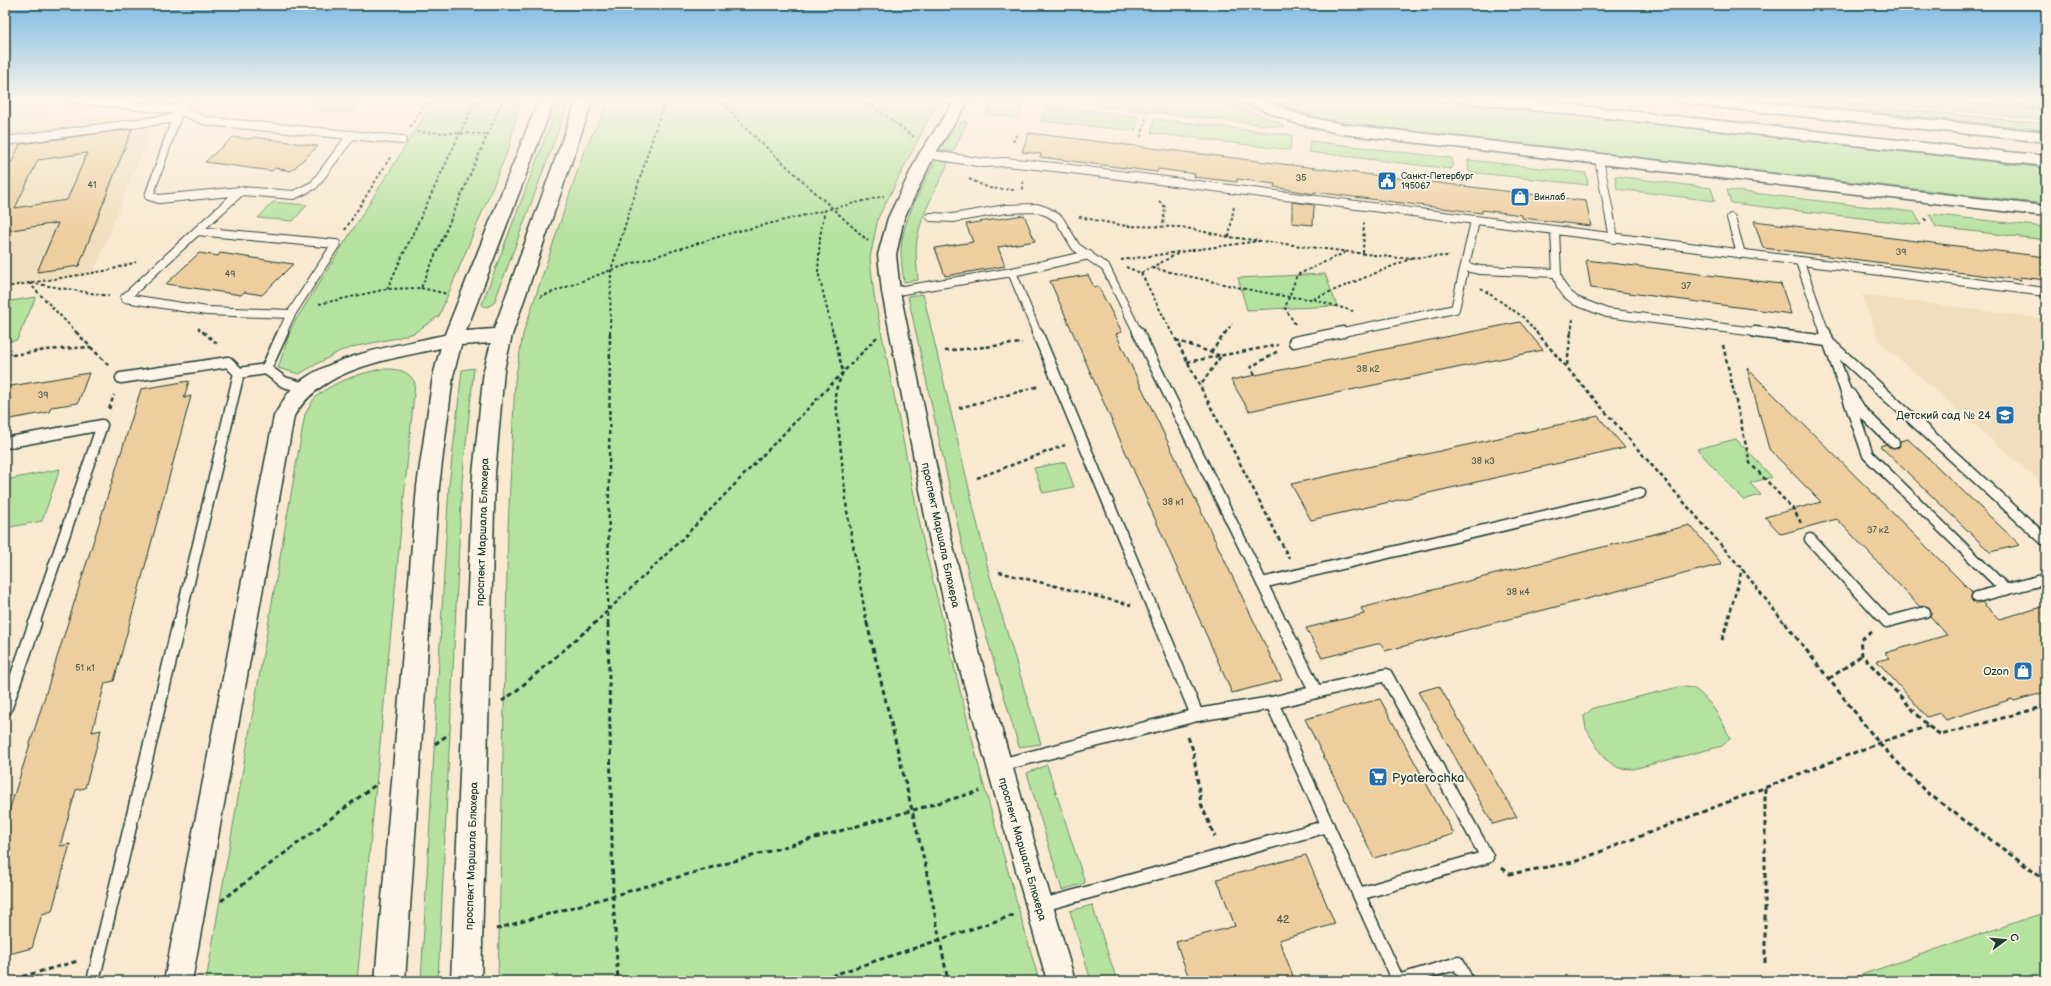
<svg xmlns="http://www.w3.org/2000/svg" width="2051" height="986" font-family="'Balsamiq Sans',sans-serif">
<style>
.built{fill:#f1debe}
.green{fill:#b6e2a0;stroke:#6a906a}
.building{fill:#edce9f;stroke:#1f3d34;fill-rule:evenodd}
.lines{fill:none;stroke-linecap:round;stroke-linejoin:round}
.lane-far2-casing{stroke:#1f3d34;stroke-width:10}
.lane-far1-casing{stroke:#1f3d34;stroke-width:13}
.lane-casing{stroke:#1f3d34;stroke-width:15}
.street-casing{stroke:#1f3d34;stroke-width:3}
.primary-casing{stroke:#1f3d34;stroke-width:3}
.path-far2{stroke:#1f3d34;stroke-width:2;stroke-dasharray:3 2.5;stroke-linecap:butt}
.path-far1{stroke:#1f3d34;stroke-width:2.5;stroke-dasharray:4 3;stroke-linecap:butt}
.path{stroke:#1f3d34;stroke-width:3;stroke-dasharray:5 3.5;stroke-linecap:butt}
.lane-far2{stroke:#fcf5e5;stroke-width:8}
.lane-far1{stroke:#fcf5e5;stroke-width:10}
.lane{stroke:#fcf5e5;stroke-width:12}
.street{fill:#fcf5e5;fill-rule:evenodd}
.primary{fill:#fcf5e5;fill-rule:evenodd}
.labels{text-anchor:middle;stroke-width:3.5;stroke-linejoin:round;paint-order:stroke}
.far-poi-label{font-size:9px;fill:#1f3d34;stroke:#fcf5e5;text-anchor:start}
.number-label{font-size:9px;fill:#52614f}
.poi-label{font-size:11px;fill:#1f3d34;stroke:#fcf5e5;text-anchor:end}
.street-label{font-size:11px;fill:#1f3d34;stroke:#fcf5e5}
.near-number-label{font-size:11px;fill:#52614f}
.near-poi-label{font-size:13px;fill:#1f3d34;stroke:#fcf5e5;text-anchor:start}
</style>
<rect width="100%" height="100%" fill="#f8e9d0"/>
<filter id="ink" filterUnits="userSpaceOnUse"><feTurbulence type="fractalNoise" baseFrequency=".025" numOctaves="2"/><feDisplacementMap in="SourceGraphic" scale="8" xChannelSelector="R" yChannelSelector="G"/><feConvolveMatrix kernelMatrix="1 2 1 2 8 2 1 2 1" color-interpolation-filters="sRGB"/></filter>
<g filter="url(#ink)">
<!-- built -->
<g class="built">
<path d="M20 110 155 121 93 274 5 289V121Z"/>
<path d="M1862 295 2046 319V487L1880 342Z"/>
</g>
<!-- green -->
<g class="green">
<path d="M323 99H365L350 113 312 109Z"/>
<path d="M435 99H520L509 148 439 316 414 333 397 338 357 346 340 351 299 374 278 368 292 326Z"/>
<path d="M560 99H570L494 303 487 307 483 306 482 304Z"/>
<path d="M610 99H939L878 218 870 258 874 295 924 545 982 779 1039 981H498L508 528 515 381 523 334 584 151Z"/>
<path d="M993 99H1027L1018 118 986 114Z"/>
<path d="M1100 99H1218L1280 123 1284 127 1098 106Z"/>
<path d="M1267 99H1428L2046 168V204L1342 123 1320 119Z"/>
<path d="M1753 99H1804L2046 124V130Z"/>
<path d="M1843 99H1928L2046 111V120Z"/>
<path d="M1971 99H2046V106Z"/>
<path d="M1046 106 1138 116 1135 131 1041 121Z"/>
<path d="M1154 119 1292 135 1290 150 1151 133Z"/>
<path d="M963 121 967 122 953 152 940 150 947 138Z"/>
<path d="M1310 141 1452 158V169L1309 152Z"/>
<path d="M936 159 949 161C939 184 921 214 917 239 915 253 917 267 918 280L904 282C902 268 900 253 902 239 907 211 925 184 936 159Z"/>
<path d="M1468 160 1586 173 1588 185 1469 172Z"/>
<path d="M1615 176 1711 188 1715 201 1617 189Z"/>
<path d="M1727 190 1914 212 1921 225 1731 203Z"/>
<path d="M273 202 307 205 293 221 258 218Z"/>
<path d="M1929 214 2044 227 2046 240 1936 227Z"/>
<path d="M1325 274 1337 306 1247 310 1238 278Z"/>
<path d="M923 294 989 573 1041 744 1019 747 969 577 908 296Z"/>
<path d="M36 297 17 340 5 342V302Z"/>
<path d="M474 368 462 482 438 981H421L449 485 462 370Z"/>
<path d="M381 369C396 369 408 369 415 383L357 981H206L305 414C309 408 312 400 317 396 335 381 359 374 381 369Z"/>
<path d="M1736 439 1772 477 1750 483 1761 495 1743 500 1697 449Z"/>
<path d="M1065 462 1074 487 1043 493 1034 468Z"/>
<path d="M60 469 42 521 5 528V480Z"/>
<path d="M1679 687C1683 687 1688 687 1692 688 1707 694 1725 724 1730 739L1722 746 1633 769 1618 768 1604 758 1586 729 1584 716 1593 708Z"/>
<path d="M1047 765 1085 883 1062 890 1027 773Z"/>
<path d="M1092 905 1117 981H1091L1070 911Z"/>
<path d="M2046 912V981H1843Z"/>
</g>
<!-- building -->
<g class="building">
<path d="M132 129 79 266 37 272 58 223 5 231V163L12 162 20 144ZM87 153 67 200 15 208 38 160Z"/>
<path d="M1029 133 1586 201 1591 226 1522 218V215L1482 210V213L1314 192V194L1274 187 1275 184 1237 179V182L1194 177 1195 174 1158 169 1157 172 1040 157 1041 154 1022 152Z"/>
<path d="M233 137 250 139 253 137 318 146 291 171 275 168 272 171 205 162Z"/>
<path d="M1292 202 1314 205 1313 225 1292 223Z"/>
<path d="M1024 215 1035 241 998 247 1005 266 945 276 935 248 973 242 966 224Z"/>
<path d="M1754 221 2046 257V280L2019 277 2021 280 1763 248Z"/>
<path d="M199 253 218 256 220 253 293 264 262 295 244 292 241 295 166 284Z"/>
<path d="M1586 260 1781 284 1791 314 1591 288Z"/>
<path d="M1088 275 1094 287 1098 286 1122 332 1116 334 1282 680 1232 693 1050 281Z"/>
<path d="M1520 322 1543 350 1249 411 1231 380Z"/>
<path d="M1747 368 1972 592 1971 598 1973 602H1982L1999 619 2046 606V692L2014 701 2012 699 1946 720 1940 713 1927 717 1877 661 1890 658 1885 653 1947 635 1930 616 1931 613 1930 608 1926 606 1920 607 1837 519 1781 534 1765 517 1821 502 1769 449Z"/>
<path d="M89 373 78 403 51 407 49 412 5 420V387Z"/>
<path d="M189 381 184 398 191 396 114 681 105 683 92 732 101 730 85 788 76 790 60 846 70 844 52 911 42 914 32 948 5 955V824L141 389Z"/>
<path d="M1598 416 1625 448 1311 520 1291 484Z"/>
<path d="M1908 439 2020 545 1990 552 1880 446 1886 444 1895 449 1899 447 1900 441Z"/>
<path d="M1690 525 1722 564 1385 651 1381 643 1322 658 1306 628 1364 614 1361 608Z"/>
<path d="M1439 686 1517 817 1493 824 1418 692Z"/>
<path d="M1380 699 1454 834 1374 858 1305 719Z"/>
<path d="M1306 855 1335 924 1279 940 1295 981H1190L1176 942 1235 926 1217 879Z"/>
</g>
<g class="lines">
<!-- lane-far2 casing -->
<g class="lane-far2-casing">
<g id="lane-far2">
<path d="M72 99 179 110 206 121 402 140"/>
<path d="M189 99 179 110 149 196 159 199 241 191 197 231 336 244 291 314 282 333"/>
<path d="M5 141 176 118"/>
<path d="M927 154 984 163 1006 162 1063 168 2046 292"/>
<path d="M1599 159 1614 239"/>
<path d="M241 191 294 195 314 185 350 137"/>
<path d="M931 217 953 218 1006 209 1037 208 1048 212 1059 219 1076 247 1106 268 1138 333"/>
<path d="M1731 218 1741 254"/>
<path d="M1555 231 1557 275 1561 286 1567 294 1576 301 1607 313 1763 333"/>
<path d="M1800 262 1825 333"/>
<path d="M1466 267 1480 270 1556 273"/>
<path d="M1012 272 1037 333"/>
<path d="M891 292 1012 272 1089 255"/>
<path d="M125 298 207 311 291 314"/>
<path d="M125 298 197 231"/>
<path d="M1338 333 1455 309 1475 221"/>
</g>
</g>
<!-- lane-far1 casing -->
<g class="lane-far1-casing">
<g id="lane-far1">
<path d="M283 332 266 369 284 382 305 388"/>
<path d="M1037 332 1159 624"/>
<path d="M1138 332 1282 624"/>
<path d="M1755 332 1827 341 2046 541"/>
<path d="M1825 332 1868 455 2006 590"/>
<path d="M1294 342 1343 332"/>
<path d="M121 378 228 362 239 373"/>
<path d="M1850 394 1862 412 1894 443"/>
<path d="M5 443 102 425 34 624"/>
<path d="M1810 539 1887 622 1925 612"/>
<path d="M1262 583 1640 493"/>
<path d="M1977 597 2046 579"/>
<path d="M179 624 239 373 266 369"/>
</g>
</g>
<!-- lane casing -->
<g class="lane-casing">
<g id="lane">
<path d="M1159 623 1197 715"/>
<path d="M1316 692 1386 675 1487 857 1359 894"/>
<path d="M1272 703 1398 981"/>
<path d="M5 710 35 623"/>
<path d="M1000 765 1197 715 1272 703 1316 692 1282 623"/>
<path d="M1039 906 1328 826"/>
<path d="M93 981 179 623"/>
<path d="M1398 981 1458 963 1467 981"/>
</g>
</g>
<!-- street casing -->
<g class="street-casing">
<g id="street">
<path d="M956 99H970L935 154 904 218 896 255 900 292 952 542 981 659 1075 981H1047L957 659 930 542 882 292 878 255 888 218 919 154Z"/>
<path d="M1241 99H1260L1304 116 1342 124 2046 206V216L1342 134 1295 123 1243 102Z"/>
<path d="M453 333 460 335 462 339 460 343C404 359 327 361 294 416L192 981H164L274 416C281 405 287 392 297 384 335 353 406 344 453 333Z"/>
</g>
</g>
<!-- primary casing -->
<g class="primary-casing">
<g id="primary">
<path d="M539 99H555L466 331 494 329 577 99H593L512 335 504 370 495 474 481 981H451L473 474 484 370 491 343 461 345 453 376 439 486 405 981H375L417 486 433 376 443 339Z"/>
<path d="M1470 99H1517L2046 156V166L1478 104 1472 102Z"/>
<path d="M1678 99H1727L2046 132V142L1686 104 1680 102Z"/>
</g>
</g>
<!-- path-far2 -->
<g class="path-far2">
<path d="M720 99 743 126 868 241"/>
<path d="M863 99 914 137"/>
<path d="M931 99 940 100"/>
<path d="M1949 99 2046 109"/>
<path d="M410 127 429 99"/>
<path d="M417 132 487 134"/>
<path d="M1141 137 1147 115"/>
<path d="M1013 142 1017 134"/>
<path d="M969 179 989 188 1014 190"/>
<path d="M1023 181V192"/>
<path d="M1159 201 1165 207 1163 226"/>
<path d="M825 209 820 237 818 272 833 333"/>
<path d="M1079 217 1126 226 1181 227 1229 237 1398 258 1450 256"/>
<path d="M1925 218 1927 223"/>
<path d="M345 230 391 156"/>
<path d="M1229 237 1234 206"/>
<path d="M1363 253 1364 222"/>
<path d="M1121 260 1259 241"/>
<path d="M1126 267 1141 273 1172 333"/>
<path d="M1152 268 1241 288 1289 297 1312 299 1353 311"/>
<path d="M1141 273 1179 253"/>
<path d="M29 283 77 333"/>
<path d="M31 283 109 296"/>
<path d="M5 287 110 270 136 262"/>
<path d="M421 288 448 294"/>
<path d="M1481 288 1523 317 1537 333"/>
<path d="M387 289 476 99"/>
<path d="M540 297 611 270 731 233 884 196"/>
<path d="M1313 299 1412 258"/>
<path d="M319 304 387 289 421 288 503 99"/>
<path d="M1295 324 1285 308 1297 275 1346 252"/>
<path d="M198 328 204 333"/>
<path d="M610 333 611 270 665 99"/>
<path d="M1225 333 1232 324"/>
<path d="M1571 333 1573 319"/>
</g>
<!-- path-far1 -->
<g class="path-far1">
<path d="M76 332 109 366"/>
<path d="M203 332 219 345"/>
<path d="M833 332 843 372 835 392 847 511 867 624"/>
<path d="M1172 332 1289 558"/>
<path d="M1536 332 1742 569 1785 624"/>
<path d="M1176 340 1221 356 1200 386"/>
<path d="M1723 345 1750 463 1794 510 1801 523"/>
<path d="M945 351 1022 343"/>
<path d="M1211 352 1226 332"/>
<path d="M5 356 46 350 91 347"/>
<path d="M1187 362 1278 345"/>
<path d="M1567 365 1571 332"/>
<path d="M1255 375 1251 367 1278 351"/>
<path d="M959 408 1040 386"/>
<path d="M109 409 114 395"/>
<path d="M977 478 1065 445"/>
<path d="M999 572 1131 605"/>
<path d="M594 624 683 538 877 337"/>
<path d="M608 624 610 332"/>
<path d="M1727 624 1742 569"/>
</g>
<!-- path -->
<g class="path">
<path d="M608 623 613 895 618 981"/>
<path d="M867 623 925 864 948 981"/>
<path d="M1785 623 1879 743 1925 791 2046 881"/>
<path d="M1872 632 1860 640 1862 655 1928 726 1941 735 2046 706"/>
<path d="M1722 640 1727 623"/>
<path d="M1829 679 1862 655"/>
<path d="M502 701 515 692 595 623"/>
<path d="M1188 737 1193 750 1201 804 1215 837"/>
<path d="M435 744 449 734"/>
<path d="M1765 788V963"/>
<path d="M1502 868 1510 874 1574 862 1879 743 1928 726"/>
<path d="M221 901 378 783"/>
<path d="M496 929 980 791"/>
<path d="M6 981 78 961"/>
<path d="M815 981 1014 915"/>
</g>
<!-- lane-far2 -->
<use href="#lane-far2" class="lane-far2"/>
<!-- lane-far1 -->
<use href="#lane-far1" class="lane-far1"/>
<!-- lane -->
<use href="#lane" class="lane"/>
<!-- street -->
<use href="#street" class="street"/>
<!-- primary -->
<use href="#primary" class="primary"/>
</g>
</g>
<!-- sky -->
<linearGradient id="sky" x2="0" y2="1"><stop stop-color="#7dbbe4"/><stop offset="0.42" stop-color="#fcf5ea"/><stop offset="1" stop-color="#fcf5ea" stop-opacity="0"/></linearGradient>
<rect width="2051" height="237" fill="url(#sky)"/>
<!-- icons -->
<defs>
<g id="civic-square" transform="scale(1)"><rect x="-9" y="-9" width="18" height="18" rx="4" fill="#1f6fb2" stroke="#fcf5e5"/><path d="M-.6-6.5H3V-4.5H.6V-3L4-1V1h2V6H-6V1h2V-1L-.6-3ZM-1.2 2.5V6h2.4V2.5Z" fill="#fff"/></g>
<g id="shop-square" transform="scale(1)"><rect x="-9" y="-9" width="18" height="18" rx="4" fill="#1f6fb2" stroke="#fcf5e5"/><path d="M-5-2.5h2.3a2.7 3.5 0 0 1 5.4 0H5L5.5 6h-11ZM-1.5-2.5h3a1.5 2.3 0 0 0-3 0Z" fill="#fff"/></g>
<g id="school-square" transform="scale(1)"><rect x="-9" y="-9" width="18" height="18" rx="4" fill="#1f6fb2" stroke="#fcf5e5"/><path d="M0-5L7-2L0 1L-7-2ZM-4 1L0 2.5L4 1V4Q0 6-4 4Z" fill="#fff"/></g>
<g id="supermarket-square" transform="scale(1)"><rect x="-9" y="-9" width="18" height="18" rx="4" fill="#1f6fb2" stroke="#fcf5e5"/><path d="M-6-5.5h2.5l.6 2H6L4.5 2H-2.5L-4.4-4H-6ZM-1.5 3.2a1.3 1.3 0 1 0 .1 0ZM3 3.2a1.3 1.3 0 1 0 .1 0Z" fill="#fff"/></g>
</defs>
<g fill-rule="evenodd">
<use href="#civic-square" x="1387" y="181"/>
<use href="#shop-square" x="1520" y="197"/>
<use href="#school-square" x="2005" y="415"/>
<use href="#shop-square" x="2023" y="671"/>
<use href="#supermarket-square" x="1378" y="777"/>
</g>
<g class="labels">
<!-- far-poi labels -->
<g class="far-poi-label">
<text x="1401" y="179">Санкт-Петербург<tspan x="1401" dy="10">195067</tspan></text>
<text x="1534" y="200">Винлаб</text>
</g>
<!-- number labels -->
<g class="number-label">
<text x="1301" y="181">35</text>
<text x="92" y="188">41</text>
<text x="1901" y="255">39</text>
<text x="230" y="277">49</text>
<text x="1686" y="289">37</text>
<text x="1368" y="372">38 к2</text>
<text x="43" y="398">39</text>
<text x="1483" y="464">38 к3</text>
<text x="1173" y="505">38 к1</text>
<text x="1878" y="533">37 к2</text>
<text x="1518" y="595">38 к4</text>
<text x="85" y="671">51 к1</text>
</g>
<!-- poi labels -->
<g class="poi-label">
<text x="1991" y="419">Детский сад № 24</text>
<text x="2009" y="675">Ozon</text>
</g>
<!-- street labels -->
<g class="street-label">
<text transform="translate(482 532) rotate(-88)" y="4">проспект Маршала Блюхера</text>
<text transform="translate(941 535) rotate(78)" y="4">проспект Маршала Блюхера</text>
<text transform="translate(1023 849) rotate(74)" y="4">проспект Маршала Блюхера</text>
<text transform="translate(471 856) rotate(-88)" y="4">проспект Маршала Блюхера</text>
</g>
<!-- near-number labels -->
<g class="near-number-label">
<text x="1283" y="923">42</text>
</g>
<!-- near-poi labels -->
<g class="near-poi-label">
<text x="1392" y="782">Pyaterochka</text>
</g>
</g>
<!-- margin -->
<rect width="2051" height="986" fill="none" stroke="#fcf5e5" stroke-width="20"/>
<rect x="10" y="10" width="2031" height="966" fill="none" stroke="#1f3d34" stroke-width="1.5" filter="url(#ink)"/>
<!-- north arrow -->
<g transform="translate(2005 940) rotate(74)" stroke="#fcf5e5" stroke-width="3" paint-order="stroke">
<path d="M0-3L7 15L0 10L-7 15Z" fill="#1f3d34"/>
<text y="-6" font-size="11" font-weight="bold" text-anchor="middle" fill="#1f3d34">С</text>
</g>
</svg>
